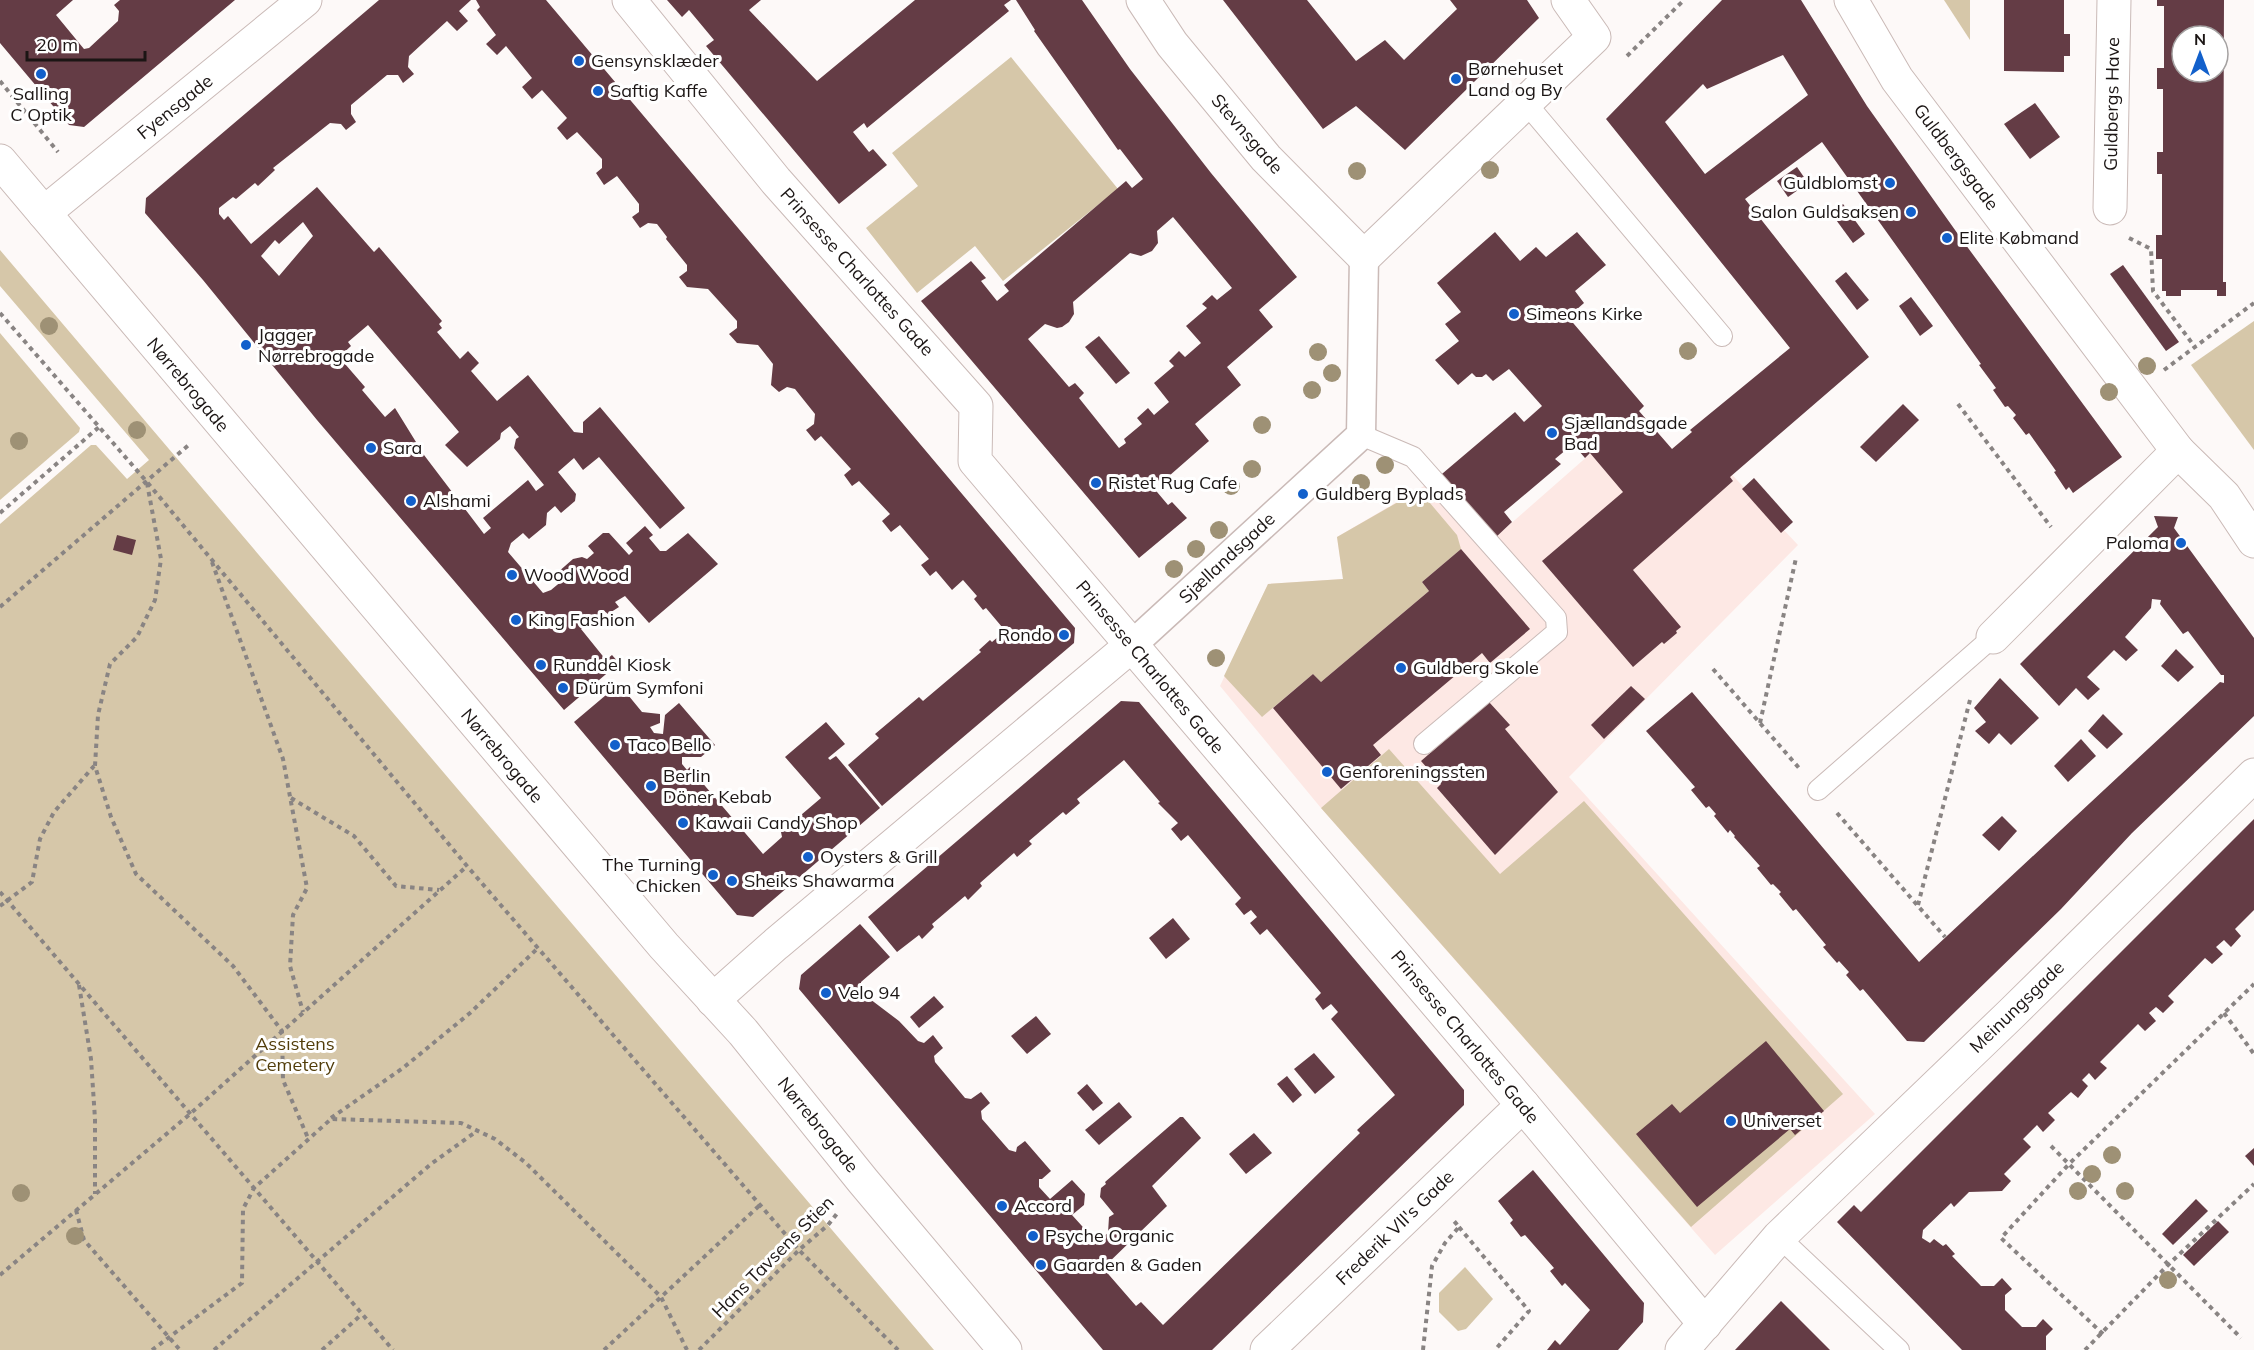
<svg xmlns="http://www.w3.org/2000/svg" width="2254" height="1350" font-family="Mulish,sans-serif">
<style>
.built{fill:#fde8e4}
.green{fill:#d6c7a9}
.building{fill:#643c45;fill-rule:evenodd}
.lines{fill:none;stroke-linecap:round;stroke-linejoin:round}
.service-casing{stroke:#cabab7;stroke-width:22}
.pedestrian-casing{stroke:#cabab7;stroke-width:31}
.minor-casing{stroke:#cabab7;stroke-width:35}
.tertiary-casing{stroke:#cabab7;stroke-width:35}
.path{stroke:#898483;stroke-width:4;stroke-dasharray:4.5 4.5;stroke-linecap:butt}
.service{stroke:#fff;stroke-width:20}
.pedestrian{stroke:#fff;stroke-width:28}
.minor{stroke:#fff;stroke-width:33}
.tertiary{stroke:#fff;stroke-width:33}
.tree{fill:#9e9175}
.poi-dot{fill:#1260cb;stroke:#fff;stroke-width:2}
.labels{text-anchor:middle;stroke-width:6;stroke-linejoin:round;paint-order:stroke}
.poi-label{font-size:18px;fill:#1b1514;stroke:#fff;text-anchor:start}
.street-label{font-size:18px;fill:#1b1514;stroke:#fff}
.park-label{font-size:18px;fill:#513c09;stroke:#fff}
</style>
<rect width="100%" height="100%" fill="#fdf9f8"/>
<!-- built -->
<path class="built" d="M1639 411 1672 449 1692 432 1798 545 1569 777 1875 1114 1715 1255 1321 808 1220 686 1268 584 1343 579 1337 537 1436 479 1491 541Z"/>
<!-- green -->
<g class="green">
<path d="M1944 0H1970V40Z"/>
<path d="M1011 57 1118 189 1003 281 975 246 917 293 866 228 918 186 892 153Z"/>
<path d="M0 250 934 1350H0V524L91 445H96L127 479 149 460 0 286Z"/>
<path d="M2254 321V450L2191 365Z"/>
<path d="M0 333 80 428 79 432 0 500Z"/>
<path d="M1419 490 1457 535 1461 549 1422 582 1429 591 1321 682 1313 674 1262 717 1224 676 1268 584 1343 579 1337 537Z"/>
<path d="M1389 749 1500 874 1584 801 1843 1094 1691 1227 1321 808Z"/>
<path d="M1465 1267 1493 1299 1466 1329 1458 1331 1439 1312V1293Z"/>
</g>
<!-- building -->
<g class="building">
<path d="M0 0H73L56 15 84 49 89 48 118 21 119 11 114 5 120 0H235L84 127 69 125 0 43Z"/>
<path d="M379 0H471L459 11 468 21 457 31 447 21 409 56 408 67 414 74 403 83 398 75H387L351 105V114L356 122 346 130 341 124 330 123 273 168 275 170 258 186 255 183 236 199 233 197 219 208V214L224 220 228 216 251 244 317 187 374 252 379 247 442 321 439 324 442 328 437 332 460 359 468 351 479 363 471 371 497 401 528 375 574 432 583 433V422L600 407 685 508 660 529 599 457 583 470 574 458 558 472 576 494 575 501 561 513 555 506 547 513 546 525 529 539 523 533 511 543 508 552 543 593 551 590 563 580 557 573 573 559 582 557 587 559 594 553 588 546 603 533H609L629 555 633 551 626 543 645 526 653 535 649 538 660 551H666L688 533 718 564 649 623 625 596 615 602 619 607 608 614 603 610 581 629 606 660 612 655 619 663 564 710 317 420 203 280 145 213 146 198ZM303 222 313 236 279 276 261 256 275 240 279 244ZM368 325 459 432 445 445 467 467 500 439 501 433 510 426 519 437 516 439 514 448 544 485 536 491 528 480 483 518 491 528 484 534 424 455 395 408 385 417 362 390 365 387 339 357 351 346 348 342Z"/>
<path d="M476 0H546L1075 628 1074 643 882 806 848 765 879 738 875 734 919 697 923 701 981 652 979 650 990 640 992 642 999 636 1014 639 1015 632 1010 627H1002L986 608 983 610 974 599 977 596 963 580 952 590 936 571 930 576 921 565 929 559 900 525 891 532 882 521 890 514 859 481 852 486 844 475 851 469 821 436 815 441 806 430 814 424 815 414 795 389 787 387 779 392 771 385 773 364 758 345 737 343 729 334 737 328V321L708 289 687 287 679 277 687 271V265L666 239 667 237 657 224 648 223 640 228 632 217 639 212V204L617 176 604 185 596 173 602 168V159L577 132 567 140 557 128 567 118 542 90 532 99 522 87 532 78 506 46 497 55 486 44 496 35 477 10 480 7Z"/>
<path d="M667 0H761L749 10 817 81 915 0H1011L1004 5 1009 11 867 128 864 123 853 132 869 152 873 149 887 165 839 204 706 46 714 40 689 10 682 17Z"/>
<path d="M1016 0H1082L1130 69 1211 173 1297 277 1259 310 1273 327 1227 367 1241 385 1195 424 1209 441 1161 483 1159 480 1152 486 1168 505 1172 502 1187 518 1139 558 921 301 971 261 986 278 981 281 997 301 1009 291 1004 285 1126 181 1132 188 1143 179 1120 149 1118 150 1034 31 1035 30ZM1173 217 1232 288 1217 300 1212 295 1202 304 1207 308 1186 326 1201 343 1185 357 1179 351 1169 361 1174 366 1154 383 1169 402 1154 415 1148 408 1137 418 1142 424 1124 439 1126 443 1119 448 1079 398 1084 393 1075 383 1069 387 1028 339 1045 324 1057 328 1062 327 1069 322 1074 314 1073 302 1130 253 1141 256 1152 251 1158 243 1157 231Z"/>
<path d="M1223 0H1307L1356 61 1385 40 1404 60 1457 9 1450 0H1527L1539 18 1405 150 1356 106 1323 129Z"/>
<path d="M1722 0H1801L1867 106 1960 237 2122 457 2073 493 2069 487 2066 490 2054 472 2056 471 2029 433 2026 435 2013 418 2016 415 2008 406 2005 407 1993 390 1996 388 1979 365 1981 364 1822 142 1745 199 1869 357 1730 477 1733 481 1633 570 1681 627 1676 631 1677 633 1664 644 1662 642 1633 667 1542 561 1623 492 1590 453 1585 458 1573 444 1555 459 1561 464 1504 512 1512 522 1494 539 1436 479 1515 412 1524 422 1542 406 1509 369 1493 381 1486 374 1482 377H1476L1472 373 1458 385 1435 360 1459 341 1445 324 1461 312 1437 283 1495 232 1520 261 1536 247 1546 257 1577 232 1606 265 1575 291 1584 303 1568 317 1644 406 1639 411 1672 449 1692 432 1690 430 1790 348 1606 119ZM1783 55 1808 95 1705 174 1665 122 1703 84 1707 89Z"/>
<path d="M2004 0H2064V34H2070V56H2064V72L2004 71Z"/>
<path d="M2157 0H2224L2223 282H2226V296H2217V290H2181V296H2166V291H2162V259H2156V235H2162V174H2157V152H2163V89H2157V68H2164V6H2157ZM2182 36H2218V72H2182Z"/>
<path d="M2035 103 2060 137 2030 159 2004 124Z"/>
<path d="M1797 167 1808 183 1788 197 1777 181Z"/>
<path d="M1843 204 1865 234 1853 243 1831 213Z"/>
<path d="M2123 265 2179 342 2166 351 2110 274Z"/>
<path d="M1846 272 1869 300 1857 310 1835 281Z"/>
<path d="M1911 297 1933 326 1920 336 1899 306Z"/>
<path d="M1099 336 1130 373 1116 384 1085 347Z"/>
<path d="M1903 404 1919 420 1876 462 1860 447Z"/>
<path d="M1754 478 1793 522 1781 533 1742 489Z"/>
<path d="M2154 516 2178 517 2174 528 2254 638V716L2132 833 2061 909 1924 1042 1907 1041 1863 989 1860 991 1846 975 1849 972 1839 961 1837 963 1823 947 1826 945 1796 909 1793 911 1779 894 1781 892 1773 884 1771 885 1757 868 1760 866 1734 837 1735 836 1730 830 1728 833 1714 816 1716 814 1709 806 1706 808 1691 790 1695 787 1646 731 1692 692 1919 962 2220 682 2224 683V675H2221L2188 631 2183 634 2160 604 2161 600 2152 599 2151 608 2125 637 2138 650 2126 661 2114 650 2087 677 2100 689 2088 700 2076 688 2059 706 2020 664 2158 527Z"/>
<path d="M117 535 136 540 132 555 113 550Z"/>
<path d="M1461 549 1530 629 1490 663 1482 653 1373 745 1381 755 1341 789 1273 708 1313 674 1321 682 1429 591 1422 582Z"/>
<path d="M2176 649 2194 667 2178 682 2161 666Z"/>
<path d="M2000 678 2039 718 2011 745 1999 733 1989 744 1975 731 1986 722 1974 708Z"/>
<path d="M619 684 642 712 660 714V723L650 727 654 733 663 734 665 715 679 703 715 745 701 757H682V764L687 770 690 767 701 768 700 780 763 854 782 837 781 832 821 798 785 757 826 722 845 744 828 758 830 760 836 756 880 808 753 917 737 915 574 722Z"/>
<path d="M1631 686 1645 699 1604 739 1591 725Z"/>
<path d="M1121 701 1139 702 1464 1090V1105L1212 1350H1103L799 989 801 975 860 924 890 957 861 982V990L866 996 899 1021 918 1041 924 1043 933 1035 943 1048 934 1056 935 1062 965 1098 971 1099 981 1092 990 1103 981 1111 982 1119 1009 1150 1016 1152 1017 1147 1025 1141 1051 1171 1042 1179H1039V1187L1050 1199 1072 1180 1085 1194 1084 1205 1072 1215 1091 1236 1103 1237 1108 1233 1109 1217 1114 1214 1100 1197 1101 1188 1106 1184 1105 1182 1180 1117H1183L1201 1138 1152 1186 1167 1206 1103 1268 1136 1306 1141 1302 1163 1325 1360 1133 1357 1130 1395 1095 1331 1019 1338 1012 1331 1004 1323 1010 1315 999 1321 993 1267 929 1260 935 1250 923 1257 917 1251 910 1244 915 1235 904 1241 898 1188 835 1181 841 1171 829 1178 823 1158 803 1160 802 1124 760 1077 799 1080 803 1066 815 1063 812 1029 841 1032 844 1017 857 1014 853 980 883 982 886 968 900 965 896 932 924 934 927 922 939 919 935 897 952 868 917Z"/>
<path d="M1489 702 1510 725 1505 729 1558 792 1495 855 1437 788 1441 784 1421 761Z"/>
<path d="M2103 714 2123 734 2107 749 2088 731Z"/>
<path d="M2081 739 2096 756 2068 782 2054 766Z"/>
<path d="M2002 816 2017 831 1999 851 1982 835Z"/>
<path d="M2254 819V910L2235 929 2241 936 2231 947 2224 940 2216 947 2223 954 2212 964 2205 958 2168 996 2174 1002 2163 1013 2156 1007 2149 1013 2156 1021 2145 1031 2138 1024 2100 1062 2107 1068 2095 1080 2089 1073 2082 1080 2088 1086 2078 1098 2071 1092 2048 1113 2055 1120 2043 1132 2037 1125 2023 1139 2031 1147 2004 1174 2011 1181 2002 1191 1969 1192 1954 1207 1951 1203 1923 1230 1922 1238 1930 1243 1934 1239 1943 1246 1946 1244 1955 1254 1952 1256 1981 1286H1994L2002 1278 2012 1289 2005 1295V1310L2022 1327H2036L2043 1319 2053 1329 2046 1336V1350H1962L1837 1222 1854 1205 1861 1212Z"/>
<path d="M1173 918 1190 939 1166 959 1149 938Z"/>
<path d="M934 996 944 1007 919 1028 910 1017Z"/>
<path d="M1036 1016 1051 1034 1027 1054 1011 1036Z"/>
<path d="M1766 1041 1824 1111 1795 1135 1790 1129 1697 1207 1636 1134 1672 1104 1680 1113Z"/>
<path d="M1314 1053 1335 1077 1315 1094 1294 1069Z"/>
<path d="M1287 1076 1302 1095 1293 1103 1277 1084Z"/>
<path d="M1087 1084 1103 1103 1093 1111 1077 1093Z"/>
<path d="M1119 1102 1132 1117 1099 1145 1085 1130Z"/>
<path d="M1254 1133 1272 1153 1246 1174 1229 1154Z"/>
<path d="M2254 1148V1166L2245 1156Z"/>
<path d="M1533 1170 1644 1303 1643 1322 1618 1350H1547L1555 1340 1560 1345 1590 1310 1565 1283 1562 1286 1550 1271 1554 1268 1525 1235 1521 1237 1510 1223 1513 1220 1498 1201Z"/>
<path d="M2196 1199 2208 1211 2173 1245 2162 1234Z"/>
<path d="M2218 1221 2229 1232 2194 1266 2183 1255Z"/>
<path d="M1781 1301 1830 1350H1735Z"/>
</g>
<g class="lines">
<!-- service casing -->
<g class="service-casing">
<g id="service">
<path d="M1526 103 1722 336"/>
<path d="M1361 435 1413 457 1556 618 1557 632 1424 744"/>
<path d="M1818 790 1993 637"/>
<path d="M1779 1237 1899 1350"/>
</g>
</g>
<!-- pedestrian casing -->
<g class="pedestrian-casing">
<path id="pedestrian" d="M1132 645 1361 435 1364 257"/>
</g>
<!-- minor casing -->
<g class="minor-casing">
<g id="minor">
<path d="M629 0 776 181 976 406 975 461 1523 1105 1705 1324"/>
<path d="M1143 0 1172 44 1266 158 1364 257 1594 37 1568 0"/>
<path d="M1851 0 1897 79 2178 451 2224 496 2254 541"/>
<path d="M2110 208 2114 0"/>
<path d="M44 213 305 0"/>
<path d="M1993 637 2178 451"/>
<path d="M713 1000 776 944 1132 645"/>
<path d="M1267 1350 1523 1105"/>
<path d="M1682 1350 1779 1237 2012 1013 2254 775"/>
</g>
</g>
<!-- tertiary casing -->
<g class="tertiary-casing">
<path id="tertiary" d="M0 161 664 946 743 1032 863 1181 1005 1350"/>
</g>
<!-- path -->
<g class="path">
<path d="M1627 56 1684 0"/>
<path d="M0 81 58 152"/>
<path d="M2129 238 2151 249 2153 291 2195 347"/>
<path d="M0 313 147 482 467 866 799 1250 898 1350"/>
<path d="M2164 370 2254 303"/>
<path d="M1958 404 2051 527"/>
<path d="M147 483 161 559 155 600 137 637 110 664 98 715 95 766 111 817 136 874 233 966 282 1031 283 1080 308 1138"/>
<path d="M0 513 99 427"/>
<path d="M212 562 283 759 307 888 293 915 290 966 303 1012"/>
<path d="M0 607 191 443"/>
<path d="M1713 669 1799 768"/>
<path d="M1760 723 1796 558"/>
<path d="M291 798 354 836 396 886 439 890"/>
<path d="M1837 813 1945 937"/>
<path d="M0 892 393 1350"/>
<path d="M1918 905 1970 700"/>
<path d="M0 906 32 882 40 839 54 812 94 766"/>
<path d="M79 985 91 1059 95 1119V1194"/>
<path d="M2224 1013 2254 1054"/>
<path d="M331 1118 403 1068 470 1013 538 948"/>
<path d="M2051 1146 2241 1338"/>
<path d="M76 1210 84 1240 180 1350"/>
<path d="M1459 1227 1529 1311 1495 1350"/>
<path d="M0 1275 190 1114 467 866"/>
<path d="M2103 1334 2001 1238 2069 1164 2254 984"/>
<path d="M152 1350 242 1283 243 1209 254 1188 331 1119 461 1123 495 1139 526 1163 661 1297 687 1350"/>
<path d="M214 1350 431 1164 477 1131"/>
<path d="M322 1350 362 1314"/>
<path d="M604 1350 760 1205"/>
<path d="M699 1350 799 1250 828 1225 839 1211"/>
<path d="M1423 1350 1432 1266 1445 1243 1459 1227 1454 1221"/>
<path d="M2085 1350 2169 1264 2254 1184"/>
</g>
<!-- service -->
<use href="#service" class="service"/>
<!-- pedestrian -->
<use href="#pedestrian" class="pedestrian"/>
<!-- minor -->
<use href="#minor" class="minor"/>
<!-- tertiary -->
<use href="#tertiary" class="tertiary"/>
</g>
<!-- trees -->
<g class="tree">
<circle cx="1490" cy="170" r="9"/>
<circle cx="1357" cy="171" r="9"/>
<circle cx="49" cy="326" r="9"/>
<circle cx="1688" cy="351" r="9"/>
<circle cx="1318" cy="352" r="9"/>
<circle cx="2147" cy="366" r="9"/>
<circle cx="1332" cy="373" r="9"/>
<circle cx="1312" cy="390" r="9"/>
<circle cx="2109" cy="392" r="9"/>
<circle cx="1262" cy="425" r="9"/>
<circle cx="137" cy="430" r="9"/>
<circle cx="19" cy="441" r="9"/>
<circle cx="1385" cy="465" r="9"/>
<circle cx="1252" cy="469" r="9"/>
<circle cx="1361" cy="483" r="9"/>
<circle cx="1231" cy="486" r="9"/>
<circle cx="1219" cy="530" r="9"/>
<circle cx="1196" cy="549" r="9"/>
<circle cx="1174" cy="569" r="9"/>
<circle cx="1216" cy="658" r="9"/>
<circle cx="2112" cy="1155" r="9"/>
<circle cx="2092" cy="1174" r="9"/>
<circle cx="2078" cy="1191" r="9"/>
<circle cx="2125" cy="1191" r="9"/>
<circle cx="21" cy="1193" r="9"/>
<circle cx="75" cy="1236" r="9"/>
<circle cx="2168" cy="1280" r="9"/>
</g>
<!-- markers -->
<g class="poi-dot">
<circle cx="579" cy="61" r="6"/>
<circle cx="41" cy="74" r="6"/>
<circle cx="1456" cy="79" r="6"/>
<circle cx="598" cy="91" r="6"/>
<circle cx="1890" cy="183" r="6"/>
<circle cx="1911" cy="212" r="6"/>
<circle cx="1947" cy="238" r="6"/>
<circle cx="1514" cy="314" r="6"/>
<circle cx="246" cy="345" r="6"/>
<circle cx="1552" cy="433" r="6"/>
<circle cx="371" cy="448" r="6"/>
<circle cx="1096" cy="483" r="6"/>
<circle cx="1303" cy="494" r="6"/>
<circle cx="411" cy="501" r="6"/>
<circle cx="2181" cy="543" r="6"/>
<circle cx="512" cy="575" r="6"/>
<circle cx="516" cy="620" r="6"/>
<circle cx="1064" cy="635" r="6"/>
<circle cx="541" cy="665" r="6"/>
<circle cx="1401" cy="668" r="6"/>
<circle cx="563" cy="688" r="6"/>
<circle cx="615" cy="745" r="6"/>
<circle cx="1327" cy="772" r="6"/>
<circle cx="651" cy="786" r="6"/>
<circle cx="683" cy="823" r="6"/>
<circle cx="808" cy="857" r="6"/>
<circle cx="713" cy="875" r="6"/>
<circle cx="732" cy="881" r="6"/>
<circle cx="826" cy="993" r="6"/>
<circle cx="1731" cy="1121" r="6"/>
<circle cx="1002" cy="1206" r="6"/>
<circle cx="1033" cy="1236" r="6"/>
<circle cx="1041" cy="1265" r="6"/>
</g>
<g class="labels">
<!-- poi labels -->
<g class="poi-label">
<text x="591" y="67">Gensynsklæder</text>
<text x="1468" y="75">Børnehuset<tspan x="1468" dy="21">Land og By</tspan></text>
<text x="610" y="97">Saftig Kaffe</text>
<text x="41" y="100" text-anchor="middle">Salling<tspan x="41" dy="21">C Optik</tspan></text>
<text x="1878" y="189" text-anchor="end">Guldblomst</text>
<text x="1899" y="218" text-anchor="end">Salon Guldsaksen</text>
<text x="1959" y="244">Elite Købmand</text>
<text x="1526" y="320">Simeons Kirke</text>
<text x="258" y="341">Jagger<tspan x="258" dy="21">Nørrebrogade</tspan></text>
<text x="1564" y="429">Sjællandsgade<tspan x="1564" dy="21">Bad</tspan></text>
<text x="383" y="454">Sara</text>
<text x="1108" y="489">Ristet Rug Cafe</text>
<text x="1315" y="500">Guldberg Byplads</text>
<text x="423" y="507">Alshami</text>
<text x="2169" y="549" text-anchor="end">Paloma</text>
<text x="524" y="581">Wood Wood</text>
<text x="528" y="626">King Fashion</text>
<text x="1052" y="641" text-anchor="end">Rondo</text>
<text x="553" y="671">Runddel Kiosk</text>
<text x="1413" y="674">Guldberg Skole</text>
<text x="575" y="694">Dürüm Symfoni</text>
<text x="627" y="751">Taco Bello</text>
<text x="1339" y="778">Genforeningssten</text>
<text x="663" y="782">Berlin<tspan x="663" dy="21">Döner Kebab</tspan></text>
<text x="695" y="829">Kawaii Candy Shop</text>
<text x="820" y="863">Oysters &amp; Grill</text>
<text x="701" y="871" text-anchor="end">The Turning<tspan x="701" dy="21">Chicken</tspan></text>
<text x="744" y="887">Sheiks Shawarma</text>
<text x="838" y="999">Velo 94</text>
<text x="1743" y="1127">Universet</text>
<text x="1014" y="1212">Accord</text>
<text x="1045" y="1242">Psyche Organic</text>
<text x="1053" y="1271">Gaarden &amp; Gaden</text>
</g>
<!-- street labels -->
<g class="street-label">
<text transform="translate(2112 104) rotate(-89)" y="6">Guldbergs Have</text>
<text transform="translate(175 107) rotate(-39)" y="6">Fyensgade</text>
<text transform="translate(1247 134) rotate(49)" y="6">Stevnsgade</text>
<text transform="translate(1956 157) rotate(53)" y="6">Guldbergsgade</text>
<text transform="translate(857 272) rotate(48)" y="6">Prinsesse Charlottes Gade</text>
<text transform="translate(188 385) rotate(50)" y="6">Nørrebrogade</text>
<text transform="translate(1227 558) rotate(-43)" y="6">Sjællandsgade</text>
<text transform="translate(1150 667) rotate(50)" y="6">Prinsesse Charlottes Gade</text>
<text transform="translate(502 756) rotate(50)" y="6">Nørrebrogade</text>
<text transform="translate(2017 1007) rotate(-44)" y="6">Meinungsgade</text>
<text transform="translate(1465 1037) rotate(50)" y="6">Prinsesse Charlottes Gade</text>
<text transform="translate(818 1125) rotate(51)" y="6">Nørrebrogade</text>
<text transform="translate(1395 1228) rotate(-44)" y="6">Frederik VII's Gade</text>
<text transform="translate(773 1257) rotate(-45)" y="6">Hans Tavsens Stien</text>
</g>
<!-- park labels -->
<g class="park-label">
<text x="295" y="1050">Assistens<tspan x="295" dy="21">Cemetery</tspan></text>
</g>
</g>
<!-- north arrow -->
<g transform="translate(2200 54)"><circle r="28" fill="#ffffff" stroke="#a4a1a1" stroke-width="1.5"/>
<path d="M0-4.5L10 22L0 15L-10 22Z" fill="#1260cb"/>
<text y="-9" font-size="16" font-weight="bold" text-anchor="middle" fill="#1b1514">N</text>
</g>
<!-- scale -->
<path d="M27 51v9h118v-9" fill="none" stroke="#1b1514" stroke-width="3"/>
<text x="36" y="51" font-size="18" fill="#1b1514" stroke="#ffffff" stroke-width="4.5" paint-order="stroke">20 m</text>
</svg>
